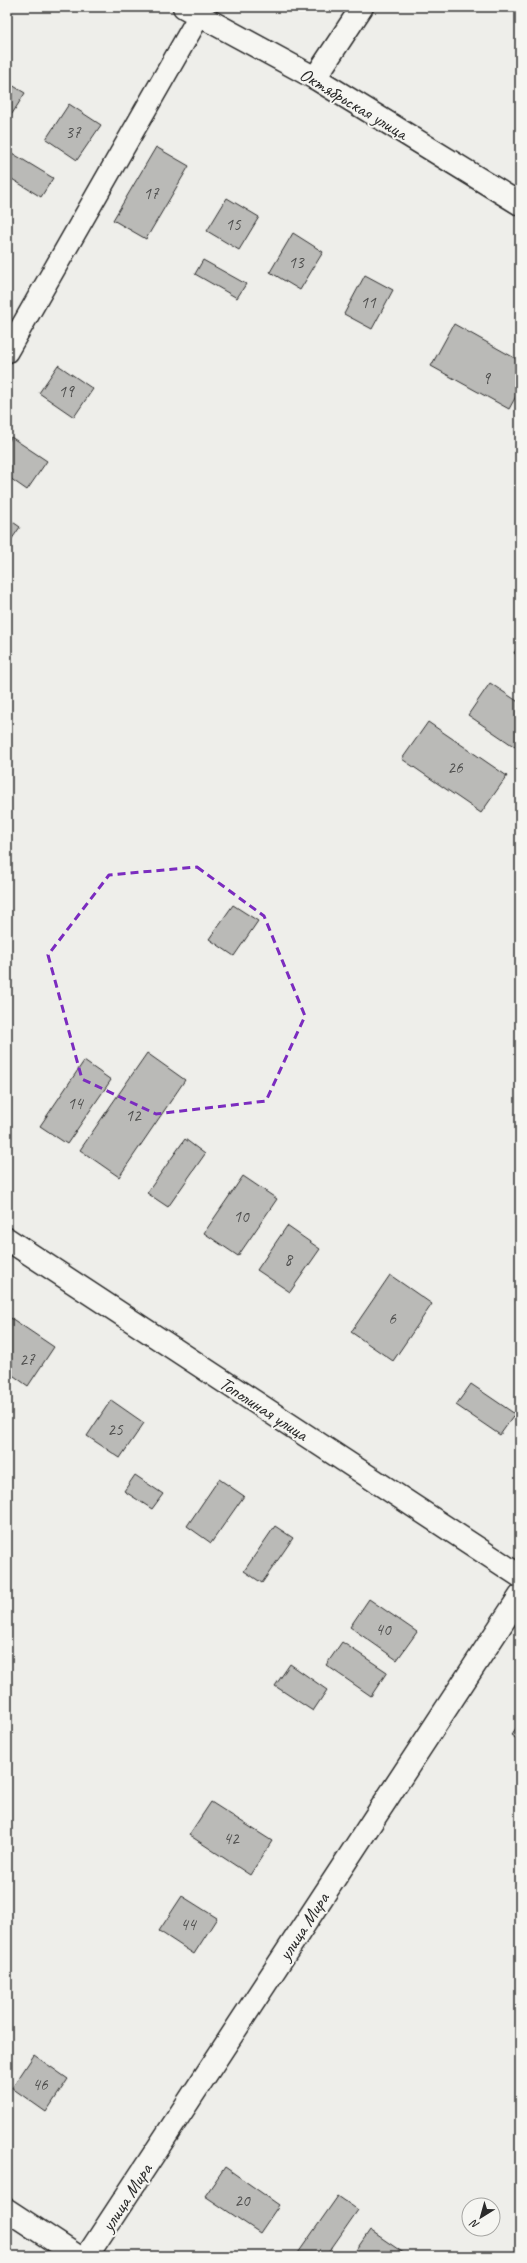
<svg xmlns="http://www.w3.org/2000/svg" width="527" height="2263" font-family="Caveat,sans-serif">
<style>
.building{fill:#babab7;stroke:#2b2b2b}
.lines{fill:none;stroke-linecap:round;stroke-linejoin:round}
.service-casing{stroke:#2b2b2b;stroke-width:24}
.minor-casing{stroke:#2b2b2b;stroke-width:25}
.service{stroke:#f6f6f2;stroke-width:21}
.minor{stroke:#f6f6f2;stroke-width:22}
.marked{fill:none;stroke:#7b2cbf;stroke-width:3;stroke-dasharray:8 5;stroke-linejoin:round}
.labels{text-anchor:middle;stroke-width:4;stroke-linejoin:round;paint-order:stroke}
.number-label{font-size:17px;fill:#4f4f4e}
.street-label{font-size:19px;fill:#2b2b2b;stroke:#f6f6f2}
</style>
<rect width="100%" height="100%" fill="#eeeeea"/>
<filter id="ink" filterUnits="userSpaceOnUse"><feTurbulence type="fractalNoise" baseFrequency=".025" numOctaves="2"/><feDisplacementMap in="SourceGraphic" scale="8" xChannelSelector="R" yChannelSelector="G"/><feConvolveMatrix kernelMatrix="1 2 1 2 8 2 1 2 1" color-interpolation-filters="sRGB"/></filter>
<g filter="url(#ink)">
<!-- building -->
<g class="building">
<path d="M7 82 25 93 7 122Z"/>
<path d="M69 104 101 125 77 160 46 139Z"/>
<path d="M156 147 189 166 146 239 113 220Z"/>
<path d="M7 150 53 178 41 197 7 176Z"/>
<path d="M227 198 259 217 239 250 207 231Z"/>
<path d="M293 233 323 252 300 290 270 272Z"/>
<path d="M203 260 246 284 237 298 195 274Z"/>
<path d="M365 275 393 290 372 329 344 314Z"/>
<path d="M454 324 520 361V389L509 409 431 366Z"/>
<path d="M58 365 93 389 74 417 39 393Z"/>
<path d="M11 437 47 461 27 490 7 476V444Z"/>
<path d="M7 518 20 527 7 546Z"/>
<path d="M520 643V657L514 653Z"/>
<path d="M490 683 520 703V739L515 747 468 715Z"/>
<path d="M428 722 507 776 481 813 402 759Z"/>
<path d="M233 905 258 921 234 956 209 939Z"/>
<path d="M147 1053 185 1080 119 1177 80 1150Z"/>
<path d="M84 1061 111 1080 67 1144 40 1126Z"/>
<path d="M185 1139 205 1154 168 1207 147 1193Z"/>
<path d="M243 1176 277 1199 238 1256 204 1233Z"/>
<path d="M287 1226 320 1249 290 1292 257 1270Z"/>
<path d="M390 1275 432 1304 393 1361 351 1332Z"/>
<path d="M11 1318 54 1347 28 1386 7 1371V1323Z"/>
<path d="M471 1384 515 1414 500 1435 456 1405Z"/>
<path d="M111 1400 144 1423 120 1458 87 1436Z"/>
<path d="M135 1475 163 1494 152 1509 124 1491Z"/>
<path d="M219 1479 244 1496 211 1543 187 1526Z"/>
<path d="M275 1526 293 1538 262 1583 244 1571Z"/>
<path d="M369 1599 417 1632 397 1660 350 1627Z"/>
<path d="M342 1642 387 1672 371 1696 326 1665Z"/>
<path d="M290 1664 327 1690 313 1711 275 1686Z"/>
<path d="M520 1723V1741L511 1735Z"/>
<path d="M211 1802 272 1841 250 1875 189 1835Z"/>
<path d="M182 1896 217 1918 194 1954 159 1931Z"/>
<path d="M34 2055 68 2079 46 2112 12 2088Z"/>
<path d="M225 2167 279 2205 260 2233 205 2196Z"/>
<path d="M338 2196 358 2210 326 2256H296Z"/>
<path d="M370 2230 408 2256H352Z"/>
</g>
<g class="lines">
<!-- service casing -->
<g class="service-casing">
<path id="service" d="M7 352 199 16"/>
</g>
<!-- minor casing -->
<g class="minor-casing">
<g id="minor">
<path d="M184 7 315 78 520 204"/>
<path d="M315 78 362 7"/>
<path d="M7 1239 520 1576"/>
<path d="M7 2210 77 2256"/>
<path d="M87 2256 520 1596"/>
</g>
</g>
<!-- service -->
<use href="#service" class="service"/>
<!-- minor -->
<use href="#minor" class="minor"/>
</g>
</g>
<!-- marked area -->
<path class="marked" d="M197 867 264 916 305 1016 266 1101 156 1114 82 1079 48 955 109 875Z"/>
<g class="labels">
<!-- number labels -->
<g class="number-label">
<text x="73" y="138">37</text>
<text x="151" y="199">17</text>
<text x="233" y="230">15</text>
<text x="296" y="268">13</text>
<text x="368" y="308">11</text>
<text x="486" y="384">9</text>
<text x="66" y="397">19</text>
<text x="455" y="773">26</text>
<text x="75" y="1109">14</text>
<text x="133" y="1121">12</text>
<text x="241" y="1222">10</text>
<text x="288" y="1265">8</text>
<text x="392" y="1324">6</text>
<text x="27" y="1365">27</text>
<text x="115" y="1435">25</text>
<text x="383" y="1635">40</text>
<text x="231" y="1844">42</text>
<text x="188" y="1930">44</text>
<text x="40" y="2090">46</text>
<text x="242" y="2206">20</text>
</g>
<!-- street labels -->
<g class="street-label">
<text transform="translate(354 103) rotate(31)" y="7">Октябрьская улица</text>
<text transform="translate(264 1408) rotate(33)" y="7">Тополиная улица</text>
<text transform="translate(303 1926) rotate(-57)" y="7">улица Мира</text>
<text transform="translate(126 2197) rotate(-57)" y="7">улица Мира</text>
</g>
</g>
<!-- margin -->
<rect width="527" height="2263" fill="none" stroke="#f6f6f2" stroke-width="24"/>
<rect x="12" y="12" width="503" height="2239" fill="none" stroke="#2b2b2b" stroke-width="1.5" filter="url(#ink)"/>
<!-- north arrow -->
<g transform="translate(481 2217) rotate(217)"><circle r="19" fill="#f6f6f2" stroke="#a5a5a2"/>
<path d="M0-3L7 15L0 10L-7 15Z" fill="#2b2b2b"/>
<text y="-6" font-size="11" font-weight="bold" text-anchor="middle" fill="#2b2b2b">N</text>
</g>
</svg>
